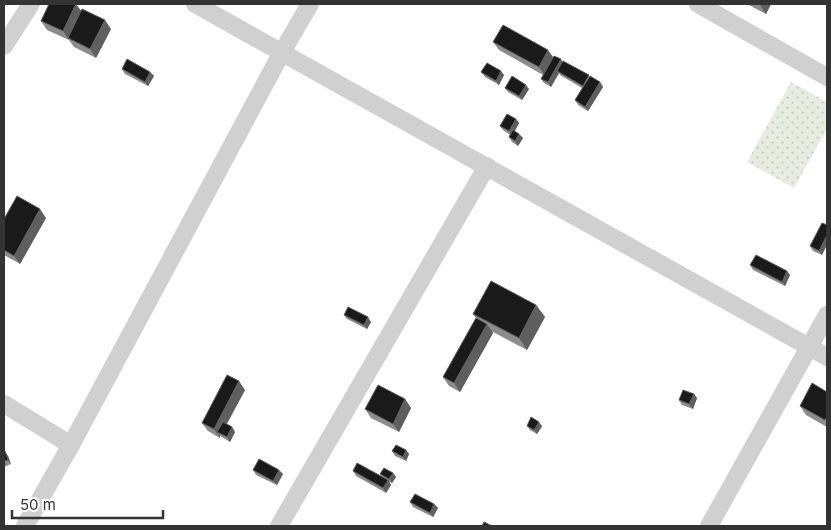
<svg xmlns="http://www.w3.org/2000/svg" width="831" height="530" font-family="Inter,sans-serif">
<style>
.park{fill:url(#park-dots)}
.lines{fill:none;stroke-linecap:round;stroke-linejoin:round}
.minor{stroke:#d0d0d0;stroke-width:18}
.wall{fill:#8c8c8c}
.shaded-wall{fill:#5f5f5f}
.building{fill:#1a1a1a;stroke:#5f5f5f}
</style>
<defs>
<pattern id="park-dots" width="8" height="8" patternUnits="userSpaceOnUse" patternTransform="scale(1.25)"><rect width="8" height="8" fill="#e6ecdf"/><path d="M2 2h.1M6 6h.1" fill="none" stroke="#c6cbc0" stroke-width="1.8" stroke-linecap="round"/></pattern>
</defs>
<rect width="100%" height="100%" fill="#fff"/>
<!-- park -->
<path class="park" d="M791 82 827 102V129L794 188 747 162Z"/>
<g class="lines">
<!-- minor -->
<g class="minor">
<path d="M195 4 827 357"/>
<path d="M698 4 827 77"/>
<path d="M4 46 31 4"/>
<path d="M4 404 71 445"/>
<path d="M25 526 71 445 282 52 310 4"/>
<path d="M279 526 487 166"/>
<path d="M709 526 827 315"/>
</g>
</g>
<!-- wall -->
<g class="wall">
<path d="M747 4H771L766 14Z"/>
<path d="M81 11 111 29 96 58 74 47 69 40 47 30 41 21Z"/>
<path d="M493 42 548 50 553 57 600 82 603 87 588 111 578 105 575 100 582 88 560 75 559 73 551 87 544 83 541 79 543 75 499 50Z"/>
<path d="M122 69 150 72 154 76 148 86 125 74Z"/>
<path d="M481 72 504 75 499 85 485 77Z"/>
<path d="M505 88 529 89 522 100 508 92Z"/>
<path d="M516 119 519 123 515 131 523 138 518 146 512 142 509 137 510 135 503 130 500 126Z"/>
<path d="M46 218 20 264 4 255V219Z"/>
<path d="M827 225 822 255 813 251 810 246Z"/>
<path d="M750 265 787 271 790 275 785 286 753 270Z"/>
<path d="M536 305 545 317 527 350 493 332V333L460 392 449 386 443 377 476 318 473 314Z"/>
<path d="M344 315 371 322 367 329 347 319Z"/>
<path d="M245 390 227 424 232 427 235 432 230 442 220 436V438L208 431 202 423Z"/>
<path d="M827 392V427L806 415 800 406Z"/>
<path d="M694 394 697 398 693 409 682 405 679 400Z"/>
<path d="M405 399 411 408 399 432 371 418 365 409Z"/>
<path d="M527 426H542L537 434 530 430Z"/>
<path d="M406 450 409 454 406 461 395 456 392 451Z"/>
<path d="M4 452 8 456 11 464 4 467Z"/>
<path d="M253 470 283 474 277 485 256 475Z"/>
<path d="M353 471 383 477 380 474 393 473 396 477 392 483 389 482 391 485 386 493 356 476Z"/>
<path d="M410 502 434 504 438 508 433 517 413 507Z"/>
</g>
<!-- shaded-wall -->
<g class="shaded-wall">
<path d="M76 4 82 12 68 38 69 40 63 31Z"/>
<path d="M761 4H771L766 14 760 5Z"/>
<path d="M105 20 111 29 96 58 90 49Z"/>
<path d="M548 50 554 59 545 76 539 67Z"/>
<path d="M561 59 564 64 557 71 559 73 551 87 548 82Z"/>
<path d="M501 71 504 75 499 85 496 81Z"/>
<path d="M150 72 154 76 148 86 145 82Z"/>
<path d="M600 82 603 87 588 111 585 107Z"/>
<path d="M526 85 529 89 522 100 519 96Z"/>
<path d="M516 119 519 123 512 136 509 131Z"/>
<path d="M519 134 523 138 518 146 515 141Z"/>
<path d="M40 209 46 218 20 264 14 256Z"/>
<path d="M827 235V245L822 255 819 251Z"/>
<path d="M787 271 790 275 785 286 782 282Z"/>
<path d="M536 305 545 317 527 350 519 338Z"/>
<path d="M368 317 371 322 367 329 364 325Z"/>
<path d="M487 324 493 333 460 392 454 383Z"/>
<path d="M239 381 245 390 221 434 217 432 220 436V438L214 429Z"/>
<path d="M694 394 697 398 693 409 689 404Z"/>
<path d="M405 399 411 408 399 432 393 424Z"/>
<path d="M539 422 542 426 537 434 534 430Z"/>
<path d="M232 427 235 432 230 442 227 437Z"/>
<path d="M406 450 409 454 406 461 403 457Z"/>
<path d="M5 451 8 456 11 464 8 460Z"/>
<path d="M279 470 283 474 277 485 273 481Z"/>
<path d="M393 473 396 477 392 483 389 479Z"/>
<path d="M388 480 391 485 386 493 383 488Z"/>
<path d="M434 504 438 508 433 517 430 513Z"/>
</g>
<!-- building -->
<g class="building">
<path d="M49 4H76L63 31 41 21Z"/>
<path d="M82 9 105 20 90 49 68 38Z"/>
<path d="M503 25 548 50 539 67 493 42Z"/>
<path d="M554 56 561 59 548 82 541 79Z"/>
<path d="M127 59 150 72 145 82 122 69Z"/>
<path d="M563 61 589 75 583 86 557 71Z"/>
<path d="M487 63 501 71 496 81 481 72Z"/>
<path d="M512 76 526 85 519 96 505 88Z"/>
<path d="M590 76 600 82 585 107 575 100Z"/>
<path d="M507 114 516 119 509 131 500 126Z"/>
<path d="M513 130 519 134 515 141 509 137Z"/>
<path d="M17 196 40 209 14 256 4 250V219Z"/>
<path d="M822 223 827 225V235L819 251 810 246Z"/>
<path d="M756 255 787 271 782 282 750 265Z"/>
<path d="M491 281 536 305 519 338 473 314Z"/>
<path d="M348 307 368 317 364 325 344 315Z"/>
<path d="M476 318 487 324 454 383 443 377Z"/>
<path d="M227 375 239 381 214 429 202 423Z"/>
<path d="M812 383 827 392V416L825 420 800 406Z"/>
<path d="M378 385 405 399 393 424 365 409Z"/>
<path d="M683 390 694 394 689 404 679 400Z"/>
<path d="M531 417 539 422 534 430 527 426Z"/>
<path d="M223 422 232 427 227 437 217 432Z"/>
<path d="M396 445 406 450 403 457 392 451Z"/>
<path d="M5 451 8 460 4 461V452Z"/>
<path d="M259 459 279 470 273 481 253 470Z"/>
<path d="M357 463 388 480 383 488 353 471Z"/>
<path d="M384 468 393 473 389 479 380 474Z"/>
<path d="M415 494 434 504 430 513 410 502Z"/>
<path d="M484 522 492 526H482Z"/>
</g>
<!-- border -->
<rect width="831" height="530" fill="none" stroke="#333333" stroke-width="10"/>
<!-- scale -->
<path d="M12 510v8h151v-8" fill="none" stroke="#333333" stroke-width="2.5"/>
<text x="20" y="510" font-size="15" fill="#333333" stroke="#ffffff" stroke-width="4" paint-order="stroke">50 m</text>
</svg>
